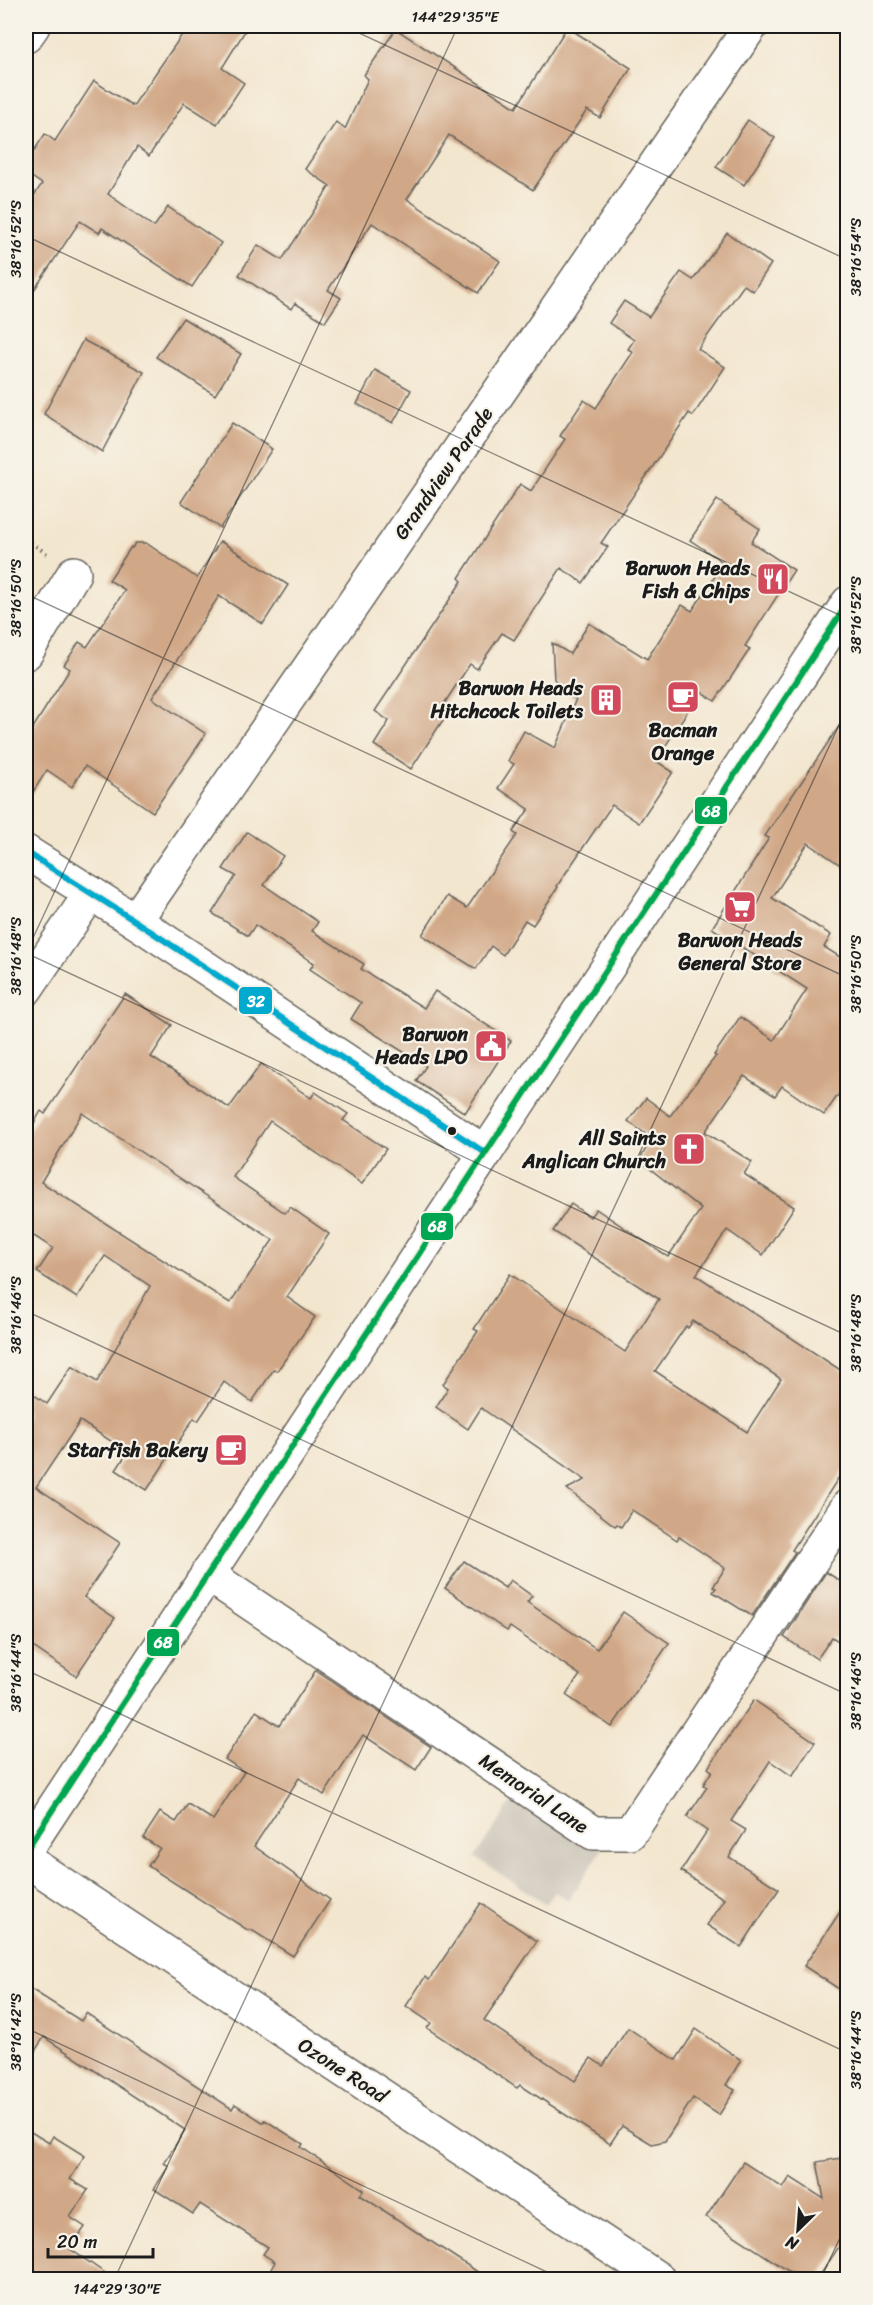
<svg xmlns="http://www.w3.org/2000/svg" width="873" height="2305" font-family="Sriracha,sans-serif">
<style>
.industrial{fill:#cbc3b8}
.building{fill:#d1a887;fill-rule:evenodd}
.lines{fill:none;stroke-linecap:round;stroke-linejoin:round}
.minor-casing{stroke:#67635b;stroke-width:36}
.tertiary-casing{stroke:#67635b;stroke-width:36}
.path{stroke:#67635b;stroke-width:4;stroke-dasharray:1.5 4.5;stroke-linecap:butt}
.minor{stroke:#fff;stroke-width:33}
.tertiary{stroke:#fff;stroke-width:33}
.bus-1-casing{stroke:#f7f3e8;stroke-width:10}
.bus-2-casing{stroke:#f7f3e8;stroke-width:10}
.bus-1{stroke:#00a9ce;stroke-width:6}
.bus-2{stroke:#00a651;stroke-width:6}
.ticks{fill:none;stroke:#1c1c1c;stroke-width:1.5;stroke-opacity:0.45}
.bus-dot{fill:#1c1c1c;stroke:#f7f3e8;stroke-width:2}
.labels{text-anchor:middle;stroke-width:4.5;stroke-linejoin:round;paint-order:stroke}
.street-label{font-size:20px;fill:#1c1c1c;stroke:#f7f3e8}
.poi-label{font-size:20px;font-weight:bold;fill:#1c1c1c;stroke:#f7f3e8;text-anchor:end}
.line-badge{stroke:#f7f3e8;stroke-width:2}
.badge-label{font-size:16px;text-anchor:middle;font-weight:bold;fill:#fff}
.neatline{fill:none;stroke:#1c1c1c;stroke-width:2}
.ticks-label{font-size:15px;text-anchor:middle;fill:#1c1c1c}
</style>
<rect width="100%" height="100%" fill="#f7f3e8"/>
<filter id="ink" filterUnits="userSpaceOnUse"><feTurbulence type="fractalNoise" baseFrequency=".0167" numOctaves="2"/><feDisplacementMap in="SourceGraphic" scale="12" xChannelSelector="R" yChannelSelector="G"/><feConvolveMatrix kernelMatrix="1 2 1 2 8 2 1 2 1" color-interpolation-filters="sRGB"/></filter>
<filter id="wash" filterUnits="userSpaceOnUse"><feTurbulence type="fractalNoise" baseFrequency=".008" numOctaves="4" result="noise"/><feDisplacementMap in="SourceGraphic" scale="24" xChannelSelector="R" yChannelSelector="G"/><feGaussianBlur stdDeviation="1.35" result="paint"/><feColorMatrix in="noise" values="0 0 0 0 0 0 0 0 0 0 0 0 0 0 0 0 0 1.4 0 .05"/><feComposite in="paint" operator="in"/></filter>
<g filter="url(#wash)">
<rect width="100%" height="100%" fill="#f3e6cf"/>
<!-- industrial -->
<path class="industrial" d="M518 1792 603 1848 568 1901 555 1892 546 1904 475 1857Z"/>
<g id="blocks">
<!-- building -->
<g class="building">
<path d="M188 26H248L222 68 244 83 217 124 184 103 149 156 137 147 108 194 154 227 168 207 221 243 192 287 102 228 99 233 80 221 26 302V207L42 184 26 173V163L45 134 55 141 94 81 133 106Z"/>
<path d="M567 27 631 68 600 118 587 110 533 190 449 135 407 199 500 261 478 293 372 223 328 290 341 298 325 322 295 303 291 309 239 275 258 245 282 260 330 186 305 169 336 122 345 129 368 79 364 75 396 29 516 108Z"/>
<path d="M748 120 775 138 744 185 716 167Z"/>
<path d="M727 233 771 264 753 291 744 285 698 349 725 367 693 416 689 413 601 543 608 547 583 583 561 568 514 640 502 633 477 669 470 664 436 716 443 720 411 769 374 745 389 721 375 711 462 581 459 578 520 484 531 491 565 439 560 436 584 400 596 408 633 352 628 349 634 340 609 323 624 301 649 317 681 272 693 280Z"/>
<path d="M183 318 241 354 215 395 156 357Z"/>
<path d="M83 340 144 372 102 452 44 414Z"/>
<path d="M375 370 411 390 393 423 357 404Z"/>
<path d="M232 423 272 449 220 528 181 502Z"/>
<path d="M717 500 760 529 751 542 794 570 745 646 750 649 715 701 700 691 656 761 673 772 639 823 612 805 557 886 558 887 533 925 525 920 503 955 491 946 476 969 422 935 447 896 467 908 517 835 513 832 529 809 498 788 514 764 508 761 524 731 555 748 576 699 567 694 554 679 552 643 570 654 589 623 647 659 682 605 692 611 724 563 690 540Z"/>
<path d="M220 541 288 585 263 624 219 596 152 698 206 734 153 812 85 766 72 787 47 770 26 803V739L70 669 64 665 79 642 87 647 125 590 109 580 131 547 132 548 135 543H146L197 578Z"/>
<path d="M848 713V870L808 843 772 898 831 935 824 947 848 962V1081L824 1115 782 1086 775 1096 744 1076 705 1132 752 1162 744 1174 794 1207 763 1255 727 1230 696 1275 848 1375V1463L792 1550 795 1552 752 1616 713 1592 716 1588 713 1587 725 1568 679 1537 677 1540 632 1510 621 1527 617 1524 615 1526 567 1489 585 1480 481 1408 468 1429 436 1407 448 1388 443 1384 478 1331 474 1329 510 1274 625 1352 659 1299 553 1231 571 1204 590 1217 596 1209 668 1257 701 1209 639 1160 652 1139 628 1121 646 1098 670 1116 716 1056 714 1055 740 1017 774 1040 807 989 712 928 769 838 765 836ZM693 1321 781 1379 747 1432 655 1371 686 1326 688 1328Z"/>
<path d="M247 832 283 856 264 885 318 922 312 931 364 964 361 969 424 1008 435 991 511 1041 465 1113 416 1081 426 1066 351 1019 361 1003 310 969 314 963 255 925 248 936 212 913 236 876 223 869Z"/>
<path d="M125 994 172 1025 151 1057 229 1108 261 1064 311 1098 315 1092 348 1114 343 1120 386 1149 362 1184 270 1121 233 1177 285 1213 290 1207 329 1234 287 1297 315 1317 277 1371 274 1369 252 1402 224 1382 198 1421 194 1418 147 1490 116 1470 128 1452 80 1421 36 1487 120 1543 84 1597 115 1618 76 1676 26 1642V1389L47 1404 72 1366 97 1382 150 1286 105 1256 77 1298 37 1272 53 1248 26 1231V1137L41 1111 45 1114ZM82 1113 273 1240 230 1303 41 1182Z"/>
<path d="M464 1561 505 1588 510 1580 532 1596 527 1602 597 1649 623 1612 669 1643 612 1727 566 1695 580 1675 510 1627 507 1631 445 1588Z"/>
<path d="M826 1572 848 1586V1647L832 1637 817 1659 784 1637Z"/>
<path d="M316 1670 431 1747 416 1770 363 1735 324 1795 299 1778 254 1846 330 1900 293 1956 250 1929 249 1931 148 1866 160 1848 143 1838 160 1812 176 1822 188 1804 213 1820 244 1772 225 1759 256 1711 279 1726Z"/>
<path d="M754 1700 815 1742 792 1776 770 1761 731 1821 746 1830 729 1857 779 1889 741 1947 707 1925 724 1899 681 1871 707 1831 687 1817 707 1787 703 1785 712 1771 708 1768Z"/>
<path d="M848 1900V1995L804 1966Z"/>
<path d="M481 1903 537 1941 484 2020 575 2081 591 2058 603 2066 628 2028 676 2060 696 2029 741 2060 726 2085 735 2090 719 2115 693 2098 665 2141 652 2144 622 2126 610 2144 520 2085 517 2088 427 2028 431 2023 406 2006 425 1977 429 1980Z"/>
<path d="M26 1986 81 2021 86 2013 232 2109 235 2104 264 2123 265 2120 303 2144 301 2147 364 2190 360 2195 490 2280H287L271 2269 275 2262 263 2254 268 2247 200 2204 193 2214 154 2189 169 2166 164 2163 185 2130 44 2037 26 2065Z"/>
<path d="M26 2129 49 2143 53 2136 85 2156 70 2179 88 2190 70 2217 85 2227 70 2249 115 2280H26Z"/>
<path d="M848 2157V2247L838 2248 817 2280H802L706 2217 743 2162 783 2188 790 2177 824 2199 817 2162Z"/>
</g>
</g>
</g>
<g filter="url(#ink)">
<use href="#blocks" fill-opacity="0" stroke="#67635b" stroke-width="1.5"/>
<g class="lines">
<!-- minor casing -->
<g class="minor-casing">
<g id="minor">
<path d="M26 36 33 26"/>
<path d="M26 653 74 573"/>
<path d="M26 852 135 921 484 1152"/>
<path d="M135 921 751 26"/>
<path d="M26 989 91 893"/>
<path d="M207 1574 593 1833H630L848 1506"/>
<path d="M26 1860 660 2280"/>
</g>
</g>
<!-- tertiary casing -->
<g class="tertiary-casing">
<path id="tertiary" d="M26 1850 848 603"/>
</g>
<!-- path -->
<path class="path" d="M26 539 47 554"/>
<!-- minor -->
<use href="#minor" class="minor"/>
<!-- tertiary -->
<use href="#tertiary" class="tertiary"/>
<!-- bus-1 casing -->
<g class="bus-1-casing">
<path id="bus-1" d="M26 852 135 921 484 1152"/>
</g>
<!-- bus-2 casing -->
<g class="bus-2-casing">
<path id="bus-2" d="M26 1850 848 603"/>
</g>
<!-- bus-1 -->
<use href="#bus-1" class="bus-1"/>
<!-- bus-2 -->
<use href="#bus-2" class="bus-2"/>
</g>
</g>
<!-- ticks -->
<path class="ticks" d="M344 26 848 260M26 236 848 619M26 594 848 978M26 953 458 26M26 953 848 1336M26 1311 848 1695M26 1670 848 2053M26 2028 564 2280M114 2280 848 706M820 2280 848 2221"/>
<!-- icons -->
<defs>
<g id="restaurant-square" transform="scale(1.725)"><rect x="-9" y="-9" width="18" height="18" rx="4" fill="#d1495b" stroke="#f7f3e8"/><path d="M-5-6h1v4h1v-4h1v4h1v-4h1v5L-1.5 .5V6h-2V.5L-5-1ZM5-6V6H3V1.5H1.5Q1.5-4 5-6Z" fill="#fff"/></g>
<g id="cafe-square" transform="scale(1.725)"><rect x="-9" y="-9" width="18" height="18" rx="4" fill="#d1495b" stroke="#f7f3e8"/><path d="M-5.5-4.5H6V0H3Q3 3.5 0 3.5H-2.5Q-5.5 3.5-5.5 0ZM3-3.2v2h1.7v-2ZM-6 4.5H4V6H-6Z" fill="#fff"/></g>
<g id="building-square" transform="scale(1.725)"><rect x="-9" y="-9" width="18" height="18" rx="4" fill="#d1495b" stroke="#f7f3e8"/><path d="M-4-6H4V6H1V3H-1V6H-4ZM-2.5-4.3h1.7v1.8h-1.7ZM.8-4.3h1.7v1.8H.8ZM-2.5-1h1.7V.8h-1.7ZM.8-1h1.7V.8H.8Z" fill="#fff"/></g>
<g id="supermarket-square" transform="scale(1.725)"><rect x="-9" y="-9" width="18" height="18" rx="4" fill="#d1495b" stroke="#f7f3e8"/><path d="M-6-5.5h2.5l.6 2H6L4.5 2H-2.5L-4.4-4H-6ZM-1.5 3.2a1.3 1.3 0 1 0 .1 0ZM3 3.2a1.3 1.3 0 1 0 .1 0Z" fill="#fff"/></g>
<g id="civic-square" transform="scale(1.725)"><rect x="-9" y="-9" width="18" height="18" rx="4" fill="#d1495b" stroke="#f7f3e8"/><path d="M-.6-6.5H3V-4.5H.6V-3L4-1V1h2V6H-6V1h2V-1L-.6-3ZM-1.2 2.5V6h2.4V2.5Z" fill="#fff"/></g>
<g id="church-square" transform="scale(1.725)"><rect x="-9" y="-9" width="18" height="18" rx="4" fill="#d1495b" stroke="#f7f3e8"/><path d="M-1.2-6h2.4v3.5h3.3v2.4h-3.3V6h-2.4V-.1h-3.3v-2.4h3.3Z" fill="#fff"/></g>
</defs>
<g fill-rule="evenodd">
<use href="#restaurant-square" x="773" y="579"/>
<use href="#cafe-square" x="683" y="697"/>
<use href="#building-square" x="606" y="700"/>
<use href="#supermarket-square" x="740" y="907"/>
<use href="#civic-square" x="491" y="1046"/>
<use href="#church-square" x="689" y="1149"/>
<use href="#cafe-square" x="231" y="1450"/>
</g>
<!-- markers -->
<circle class="bus-dot" cx="452" cy="1131" r="5"/>
<g class="labels">
<!-- street labels -->
<g class="street-label">
<text transform="translate(443 473) rotate(-55)" y="7">Grandview Parade</text>
<text transform="translate(534 1793) rotate(34)" y="7">Memorial Lane</text>
<text transform="translate(343 2070) rotate(33)" y="7">Ozone Road</text>
</g>
<!-- poi labels -->
<g class="poi-label">
<text x="750" y="575">Barwon Heads<tspan x="750" dy="23">Fish &amp; Chips</tspan></text>
<text x="583" y="695">Barwon Heads<tspan x="583" dy="23">Hitchcock Toilets</tspan></text>
<text x="683" y="737" text-anchor="middle">Bacman<tspan x="683" dy="23">Orange</tspan></text>
<text x="740" y="947" text-anchor="middle">Barwon Heads<tspan x="740" dy="23">General Store</tspan></text>
<text x="468" y="1041">Barwon<tspan x="468" dy="23">Heads LPO</tspan></text>
<text x="666" y="1145">All Saints<tspan x="666" dy="23">Anglican Church</tspan></text>
<text x="208" y="1457">Starfish Bakery</text>
</g>
</g>
<g class="line-badge">
<rect x="694" y="796" width="34" height="29" rx="6" fill="#00a651"/>
<rect x="238" y="986" width="35" height="29" rx="6" fill="#00a9ce"/>
<rect x="420" y="1212" width="34" height="29" rx="6" fill="#00a651"/>
<rect x="146" y="1628" width="34" height="29" rx="6" fill="#00a651"/>
</g>
<g class="badge-label">
<text x="711" y="817">68</text>
<text x="256" y="1007">32</text>
<text x="437" y="1232">68</text>
<text x="163" y="1648">68</text>
</g>
<!-- margin -->
<rect width="873" height="2305" fill="none" stroke="#f7f3e8" stroke-width="66"/>
<!-- north arrow -->
<g transform="translate(798 2230) rotate(205)" stroke="#f7f3e8" stroke-width="4.5" paint-order="stroke">
<path d="M0-4.5L10 22L0 15L-10 22Z" fill="#1c1c1c"/>
<text y="-9" font-size="16" font-weight="bold" text-anchor="middle" fill="#1c1c1c">N</text>
</g>
<!-- scale -->
<path d="M48 2248v9h105v-9" fill="none" stroke="#1c1c1c" stroke-width="3"/>
<text x="57" y="2248" font-size="18" fill="#1c1c1c" stroke="#f7f3e8" stroke-width="4.5" paint-order="stroke">20 m</text>
<rect x="33" y="33" width="807" height="2239" class="neatline"/>
<g class="ticks-label">
<text x="455" y="22">144°29'35"E</text>
<text transform="translate(16 239) rotate(-90)" y="5">38°16'52"S</text>
<text transform="translate(856 257) rotate(-90)" y="5">38°16'54"S</text>
<text transform="translate(16 598) rotate(-90)" y="5">38°16'50"S</text>
<text transform="translate(856 615) rotate(-90)" y="5">38°16'52"S</text>
<text transform="translate(16 956) rotate(-90)" y="5">38°16'48"S</text>
<text transform="translate(856 974) rotate(-90)" y="5">38°16'50"S</text>
<text transform="translate(16 1315) rotate(-90)" y="5">38°16'46"S</text>
<text transform="translate(856 1333) rotate(-90)" y="5">38°16'48"S</text>
<text transform="translate(16 1673) rotate(-90)" y="5">38°16'44"S</text>
<text transform="translate(856 1691) rotate(-90)" y="5">38°16'46"S</text>
<text transform="translate(16 2032) rotate(-90)" y="5">38°16'42"S</text>
<text transform="translate(856 2050) rotate(-90)" y="5">38°16'44"S</text>
<text x="117" y="2294">144°29'30"E</text>
</g>
</svg>
